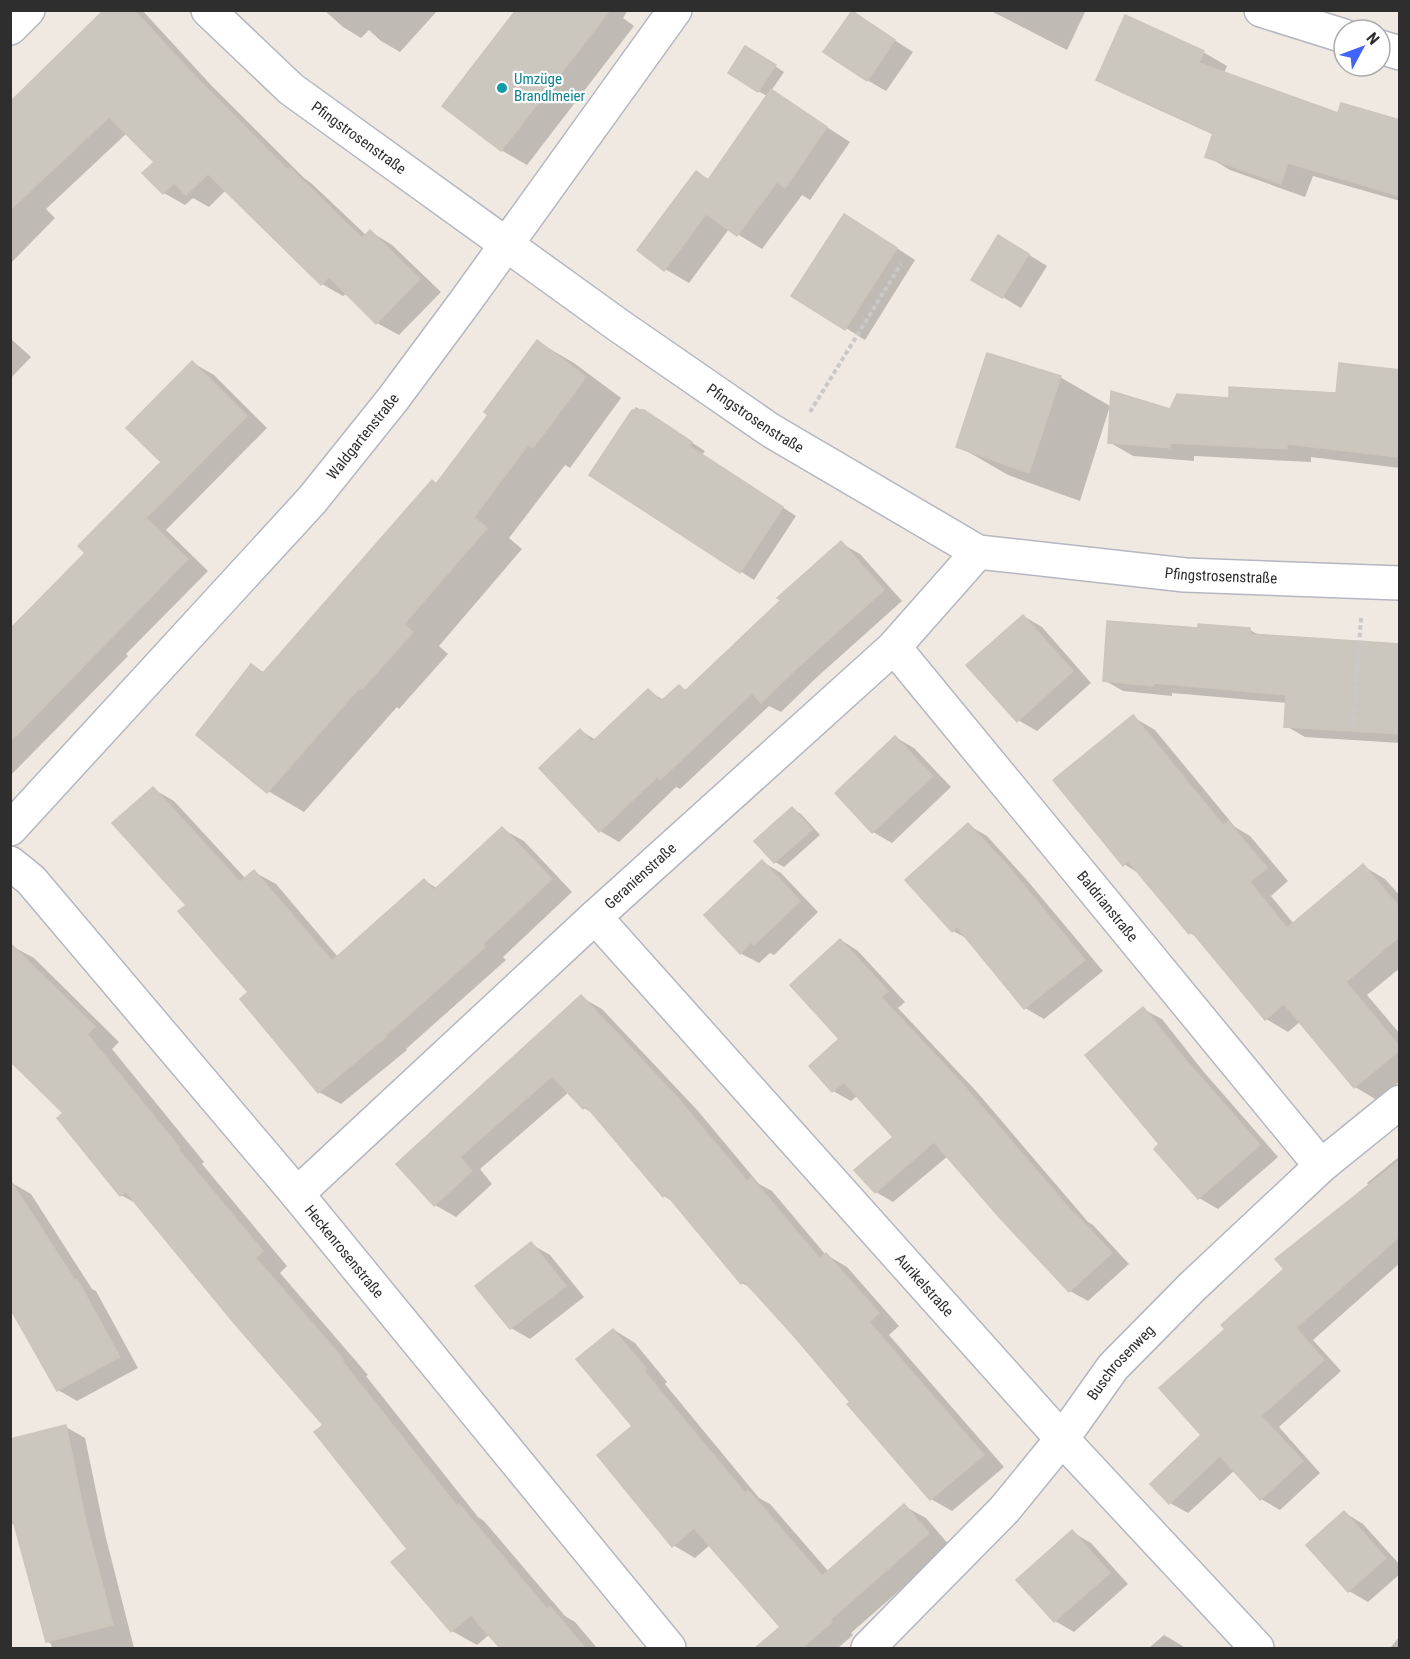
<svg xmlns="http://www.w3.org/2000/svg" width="1410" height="1659" font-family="'Roboto Condensed',sans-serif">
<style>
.shadow{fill:#0003}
.building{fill:#cbc7bf;stroke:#cbc5ba;stroke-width:1.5}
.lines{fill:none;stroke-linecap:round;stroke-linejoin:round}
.street-casing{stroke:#b4b7c1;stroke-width:36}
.path{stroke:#c9c9c9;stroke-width:4;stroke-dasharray:4.5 3;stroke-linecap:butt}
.street{stroke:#fff;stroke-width:33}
.culture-dot{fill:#0f9aa8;stroke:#fff;stroke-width:2}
.labels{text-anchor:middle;stroke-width:4.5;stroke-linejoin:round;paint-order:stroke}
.culture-label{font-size:15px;fill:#0d838f;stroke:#fff;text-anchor:start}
.street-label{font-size:15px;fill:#2e2e2e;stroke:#fff}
</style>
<rect width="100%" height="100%" fill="#efe9e1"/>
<!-- shadow -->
<g class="shadow">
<path d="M106 10H142L211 85 304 178 311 183 367 236 371 232 392 245 441 292 399 335 377 323 347 293 343 296 322 284 226 190 209 207 193 198 185 205 164 193 156 162 127 133 46 209 55 218 10 264V104Z"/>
<path d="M324 10H438L400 52 381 41 369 30 361 38 343 27Z"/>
<path d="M518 10H628L623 18 634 26 527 165 501 150Z"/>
<path d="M989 10H1086L1067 50Z"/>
<path d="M852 13 913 52 886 91 867 80Z"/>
<path d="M1203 52 1227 66 1224 73 1339 115 1400 122V201L1313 176 1305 197 1230 170 1207 156 1214 135 1122 93 1098 80Z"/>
<path d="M755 53 784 72 771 91 850 142 810 200 802 195 762 249 729 229 689 283 665 269 697 173 710 180 767 96 758 91Z"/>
<path d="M863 226 915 260 865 340 793 295Z"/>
<path d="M1018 248 1047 266 1021 308 973 279Z"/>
<path d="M10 338 31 357 10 379Z"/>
<path d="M538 342 574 363 621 398 570 468 565 465 509 538 522 549 439 646 448 654 399 709 397 707 304 812 268 791 252 666 265 673 437 485 491 415Z"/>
<path d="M193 363 214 375 267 428 166 530 208 571 126 654 128 656 10 776V631L87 553 163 461Z"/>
<path d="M1400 371V468L1311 457V462L1194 456V461L1133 456 1109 442 1171 411 1230 399 1337 395Z"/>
<path d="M1060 377 1110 406 1080 501 1008 475 958 446Z"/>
<path d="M636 407 705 451 702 455 796 516 754 580 592 475Z"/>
<path d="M841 543 860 554 902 601 816 678 781 712 769 706 680 789 676 787 619 842 600 831 581 731 596 740 648 691 664 700 680 687 687 691Z"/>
<path d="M1023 616 1042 627 1091 683 1037 731 1018 720Z"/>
<path d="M1199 629 1250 630 1261 636 1400 645V743L1305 737 1286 726 1287 703 1172 693V696L1123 691 1104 680Z"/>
<path d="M1133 717 1155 730 1235 827 1250 836 1288 881 1271 896 1294 924 1363 866 1385 879 1400 896V968L1367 995 1400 1034V1081L1377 1100 1355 1087 1301 1021 1288 1032 1266 1019 1199 938 1190 933 1140 874 1124 864Z"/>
<path d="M895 737 914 748 951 787 892 843 873 832 837 793Z"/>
<path d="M153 789 174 801 246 879 254 872 276 884 338 957 424 880 438 889 502 829 524 841 572 892 503 957 506 960 406 1049 407 1050 341 1104 319 1092 188 905Z"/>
<path d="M792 809 801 814 820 835 784 867 775 862Z"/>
<path d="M968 825 987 836 1026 879 1103 971 1044 1019 1025 1008 970 940 953 931 907 880Z"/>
<path d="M763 862 781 873 818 912 774 955 770 953 759 963 740 953Z"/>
<path d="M841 940 858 951 905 1002 898 1008 977 1092 1088 1222 1093 1225 1129 1264 1088 1301 1070 1291 1000 1216 948 1156 893 1202 876 1192 895 1137 858 1095 851 1101 833 1091 841 1039Z"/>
<path d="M10 945 34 958 119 1042 112 1049 204 1162 202 1164 287 1266 280 1273 368 1375 366 1376 478 1517 484 1521 565 1616 575 1622 597 1648H502L490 1634 477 1645 452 1631 409 1549 325 1425 139 1205 121 1195 65 1113Z"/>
<path d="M581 997 602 1009 698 1111 759 1184 772 1191 825 1254 847 1267 899 1326 889 1335 1004 1467 952 1511 931 1499 853 1402 753 1289 742 1283 675 1203 664 1196 596 1115 584 1108 569 1092 480 1169 492 1184 456 1217 435 1205 398 1164Z"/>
<path d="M1143 1009 1162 1019 1203 1071 1278 1157 1218 1209 1199 1198 1162 1144Z"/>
<path d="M1400 1156V1263L1313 1340 1341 1371 1279 1427 1320 1473 1280 1510 1261 1499 1235 1470 1188 1513 1170 1503 1203 1435 1227 1329 1369 1186 1367 1183Z"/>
<path d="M12 1183 31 1194 92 1289 96 1291 138 1368 77 1401 58 1390Z"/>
<path d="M531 1244 550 1255 584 1297 530 1339 511 1328 478 1286Z"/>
<path d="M614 1330 635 1343 667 1382 665 1384 759 1498 770 1504 829 1572 904 1506 926 1518 950 1546 851 1633 853 1635 838 1648H768L763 1643 782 1627 711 1544 695 1558 673 1545 634 1426Z"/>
<path d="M66 1427 85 1438 105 1534 134 1648H52L51 1644 47 1641 17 1527 10 1522V1441Z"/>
<path d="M1345 1513 1363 1524 1400 1565V1574L1368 1602 1349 1591 1308 1545Z"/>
<path d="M1072 1532 1091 1543 1128 1584 1074 1632 1055 1621 1018 1580Z"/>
<path d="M1164 1635 1181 1645 1185 1648H1149Z"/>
<path d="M1400 1636V1648H1390Z"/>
</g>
<!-- building -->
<g class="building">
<path d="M104 10H134L190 71 288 170 290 168 362 238 370 230 420 279 376 324 329 277 321 285 208 174 186 195 174 183 163 194 142 173 154 162 109 117 10 210V102Z"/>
<path d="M516 10H610L501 151 442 106Z"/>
<path d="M852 11 895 40 867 81 823 52Z"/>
<path d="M1125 15 1204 51 1199 63 1338 113 1341 103 1400 120V196L1288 163 1281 184 1205 157 1213 133 1096 80Z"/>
<path d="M745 46 776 65 758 92 728 73Z"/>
<path d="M771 89 827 127 785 188 777 182 737 236 706 214 664 271 637 250 696 171 708 180Z"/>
<path d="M844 214 897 248 845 330 791 296Z"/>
<path d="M998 235 1029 254 1002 298 971 280Z"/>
<path d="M537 340 586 377 533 448 528 445 474 517 487 528 404 624 413 632 362 689 360 687 267 793 196 735 251 664 263 673 432 480 436 484 488 415 484 412Z"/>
<path d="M987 353 1061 376 1029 473 956 447Z"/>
<path d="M192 361 247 416 146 518 188 559 10 742V629L85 553 78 546 161 462 126 428Z"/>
<path d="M1339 363 1400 370V437L1397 457 1287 444V449L1170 443V448L1108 443 1111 391 1170 409 1177 394 1229 398V387L1336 393Z"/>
<path d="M632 410H644L692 442 689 446 783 507 740 573 589 475Z"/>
<path d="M841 541 884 590 797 668 761 703 752 693 660 780 657 777 599 832 539 768 580 729 592 742 648 689 661 701 679 685 685 691 781 600 777 598Z"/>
<path d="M1023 615 1073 671 1017 722 966 665Z"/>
<path d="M1107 621 1198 628V624L1250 628V634L1400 644V734L1284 727 1286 695 1154 683 1153 686 1103 681Z"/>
<path d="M1133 715 1223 825 1228 821 1267 868 1250 882 1287 928 1363 864 1400 908V936L1346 982 1400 1047V1050L1354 1088 1284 1004 1265 1020 1192 932 1189 934 1128 861 1123 866 1053 780Z"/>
<path d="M895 736 933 776 872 833 835 793Z"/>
<path d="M153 787 240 882 254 870 332 961 424 879 434 890 502 827 552 879 483 944 485 947 385 1036 386 1037 318 1093 240 999 248 992 178 911 186 905 112 823Z"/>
<path d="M792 807 812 830 774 863 754 841Z"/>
<path d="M968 823 1008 866 1085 960 1024 1009 957 927 952 932 905 880Z"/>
<path d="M762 860 800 901 754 945 751 942 740 954 704 915Z"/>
<path d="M840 939 888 991 881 997 959 1080 1074 1214 1075 1213 1112 1253 1069 1292 999 1217 934 1142 875 1193 854 1170 893 1137 844 1082 832 1092 809 1066 839 1039 790 985Z"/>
<path d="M10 943 95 1027 87 1034 180 1148 178 1149 263 1251 256 1258 344 1360 342 1361 457 1506 459 1504 547 1609 550 1606 585 1648H500L471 1615 451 1632 391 1562 407 1549 314 1432 323 1425 234 1323 126 1192 120 1196 57 1118 63 1113 10 1061Z"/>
<path d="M581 995 677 1097 747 1181 751 1177 820 1259 826 1253 879 1313 869 1322 984 1455 930 1500 847 1404 850 1402 793 1335 744 1281 741 1284 666 1194 663 1197 586 1106 583 1109 552 1076 460 1157 472 1171 434 1206 396 1164Z"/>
<path d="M1143 1007 1184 1058 1260 1145 1198 1199 1154 1149 1159 1144 1085 1055Z"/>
<path d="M1400 1160V1236L1296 1328 1324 1360 1261 1416 1303 1461 1260 1500 1220 1456 1169 1504 1150 1484 1201 1435 1159 1388 1225 1329 1221 1325 1284 1269 1275 1259Z"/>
<path d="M10 1180 75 1280 77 1279 120 1357 57 1391 10 1308Z"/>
<path d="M531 1242 566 1286 510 1329 475 1286Z"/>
<path d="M613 1329 647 1369 644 1371 745 1493 748 1490 822 1576 904 1504 929 1533 830 1620 832 1622 802 1648H755L780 1627 694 1528 672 1547 597 1455 632 1426 576 1359Z"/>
<path d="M66 1425 86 1522 113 1625 46 1642 10 1509V1439Z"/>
<path d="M1344 1511 1386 1558 1348 1592 1306 1545Z"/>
<path d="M1072 1530 1110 1573 1054 1622 1016 1580Z"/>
</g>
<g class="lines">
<!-- street casing -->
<g class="street-casing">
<g id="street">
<path id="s1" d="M208 10 291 89 618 325 770 430 978 552 1185 575 1400 583"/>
<path d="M1261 10 1344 36"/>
<path d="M10 28 28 10"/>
<path d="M1380 47 1400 53"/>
<path id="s2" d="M894 647 1321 1166"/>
<path id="s3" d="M10 829 312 500 393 399 465 302 675 10"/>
<path id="s4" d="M10 863 31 880 297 1194 669 1648"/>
<path id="s5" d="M595 917 1062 1439 1257 1648"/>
<path id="s6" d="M297 1194 595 917 894 647 978 552"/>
<path id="s7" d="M868 1648 1004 1510 1062 1439 1113 1367 1193 1286 1321 1166 1400 1102"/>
</g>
</g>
<!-- path -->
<g class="path">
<path d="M810 412 901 264"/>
<path d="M1353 727 1361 618"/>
</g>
<!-- street -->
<use href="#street" class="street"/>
</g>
<!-- markers -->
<circle class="culture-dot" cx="502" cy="88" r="6"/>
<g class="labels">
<!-- culture labels -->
<g class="culture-label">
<text x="514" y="84">Umzüge<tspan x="514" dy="17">Brandlmeier</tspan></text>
</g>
<!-- street labels -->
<g class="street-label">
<text dy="5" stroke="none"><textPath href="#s1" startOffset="198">Pfingstrosenstraße</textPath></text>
<text dy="5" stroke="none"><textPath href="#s1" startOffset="684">Pfingstrosenstraße</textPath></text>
<text dy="5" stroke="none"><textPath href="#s3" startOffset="528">Waldgartenstraße</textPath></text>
<text dy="5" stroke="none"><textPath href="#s1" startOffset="1188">Pfingstrosenstraße</textPath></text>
<text dy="5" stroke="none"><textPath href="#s6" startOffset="468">Geranienstraße</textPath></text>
<text dy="5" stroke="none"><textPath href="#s2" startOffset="336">Baldrianstraße</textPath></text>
<text dy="5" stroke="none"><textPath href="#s4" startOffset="513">Heckenrosenstraße</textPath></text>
<text dy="5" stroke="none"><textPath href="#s5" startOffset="494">Aurikelstraße</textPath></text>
<text dy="5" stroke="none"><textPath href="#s7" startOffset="382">Buschrosenweg</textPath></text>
</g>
</g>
<!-- border -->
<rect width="1410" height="1659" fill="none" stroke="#2e2e2e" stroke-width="24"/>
<!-- north arrow -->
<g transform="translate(1362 48) rotate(49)"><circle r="28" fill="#ffffff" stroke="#ababab" stroke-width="1.5"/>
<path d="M0-4.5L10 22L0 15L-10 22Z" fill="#4264fb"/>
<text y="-9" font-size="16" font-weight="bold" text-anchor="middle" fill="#2e2e2e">N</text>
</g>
</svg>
